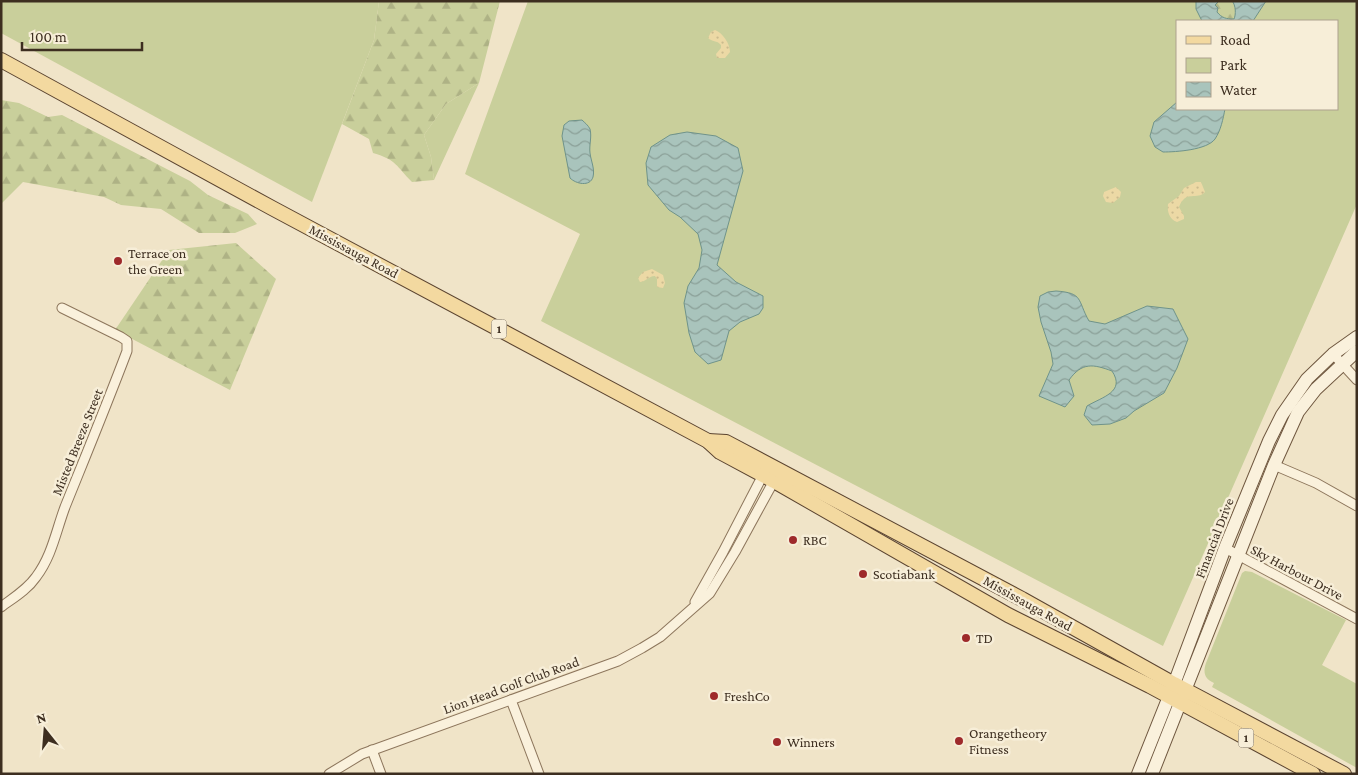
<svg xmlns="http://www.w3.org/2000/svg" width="1358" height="775" font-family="'Crimson Pro',serif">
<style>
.green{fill:#c9cf9b;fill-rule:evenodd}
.forest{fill:url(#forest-firs)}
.sand{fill:url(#sand-dots)}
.water{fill:url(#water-waves);stroke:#6f938a}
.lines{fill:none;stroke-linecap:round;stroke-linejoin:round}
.street-casing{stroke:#8d765c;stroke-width:11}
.secondary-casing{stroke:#6f573f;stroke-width:14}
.primary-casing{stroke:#5b4430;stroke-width:16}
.street{stroke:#faf1dc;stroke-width:9}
.secondary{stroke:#faf1dc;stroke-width:12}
.primary{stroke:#f3d9a0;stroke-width:14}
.poi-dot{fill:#9e2a2b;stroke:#f7eed8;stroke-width:2}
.labels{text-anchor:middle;stroke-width:5;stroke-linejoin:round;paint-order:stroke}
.shield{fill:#f7eed8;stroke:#756857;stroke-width:1}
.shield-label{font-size:12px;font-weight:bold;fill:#3d2e20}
.street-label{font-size:14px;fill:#3d2e20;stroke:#f7eed8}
.poi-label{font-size:14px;fill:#3d2e20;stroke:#f7eed8;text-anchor:start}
</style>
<defs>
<pattern id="forest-firs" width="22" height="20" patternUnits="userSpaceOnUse" patternTransform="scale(1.25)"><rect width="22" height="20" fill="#c9cf9b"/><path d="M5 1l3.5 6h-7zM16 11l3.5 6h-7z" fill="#aeb285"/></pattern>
<pattern id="sand-dots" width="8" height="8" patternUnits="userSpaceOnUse" patternTransform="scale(1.25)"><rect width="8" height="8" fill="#ecd9a5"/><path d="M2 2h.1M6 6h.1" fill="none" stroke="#cbbb8e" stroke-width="1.8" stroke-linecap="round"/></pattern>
<pattern id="water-waves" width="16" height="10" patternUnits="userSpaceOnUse" patternTransform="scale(1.25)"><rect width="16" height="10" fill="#a9c4bc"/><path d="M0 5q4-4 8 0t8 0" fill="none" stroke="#8ba098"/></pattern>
</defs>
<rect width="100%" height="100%" fill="#f0e4c8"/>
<!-- green -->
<g class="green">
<path d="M1 1H379L374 40 312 202 1 33Z"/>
<path d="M528 1H1357V204L1163 646 541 321 580 234 465 174ZM1177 21H1337V109H1177Z"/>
<path d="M479 83 434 180 431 157 424 135 446 104Z"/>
<path d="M1245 571 1252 572 1346 620 1322 665 1357 684V768L1212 687 1214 683C1204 679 1203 672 1206 663L1242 573Z"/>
</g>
<!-- forest -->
<g class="forest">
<path d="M379 1H500L479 83 446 104 424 135 431 157 434 180 412 182C396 166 397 160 373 153L369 139 342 124 374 40Z"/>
<path d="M1219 1 1234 2 1235 16 1234 19C1222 19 1219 15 1215 5Z"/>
<path d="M1 100 19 103 48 117 62 115 190 181 208 195 248 214 257 224 235 233H199L161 209 121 205 104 197 23 182 1 204Z"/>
<path d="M236 243 276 279 230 390 115 330 169 250Z"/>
</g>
<!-- sand -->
<g class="sand">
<path d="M715 30C723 33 730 44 730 52L725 58H717L716 54 721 48V45C717 40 712 42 708 38L711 32Z"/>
<path d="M1196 182H1201L1205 192C1197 201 1186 189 1179 207L1184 216V219L1177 222C1169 219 1167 211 1168 204L1179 196 1184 188Z"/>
<path d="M1116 187 1121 192 1120 197 1113 203 1106 202 1103 196 1104 192Z"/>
<path d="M652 269 663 275 665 283 663 288 657 287V279L655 276C648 276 646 282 640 282L638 278 643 272Z"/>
</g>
<!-- water -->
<g class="water">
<path d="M1196 1H1219L1215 5 1218 8 1217 12C1222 18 1226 19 1234 19 1236 15 1236 5 1232 1H1266L1253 21H1202L1196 9Z"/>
<path d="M1177 102V109H1225C1223 119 1221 130 1215 139 1207 150 1176 152 1163 152L1155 147 1150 136 1154 122Z"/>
<path d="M582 120C585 123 588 125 590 129 592 137 589 145 590 153 591 161 595 169 593 177 590 187 576 184 570 178L562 136 564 125 569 121Z"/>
<path d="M687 132 716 136 738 148 743 171 717 265 736 282 763 296V308L759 314 740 322 729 331 721 360 708 364 695 352 689 333 684 303 688 286 699 268 702 250 698 234 680 217 669 210 648 185 646 163 651 147 670 135Z"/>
<path d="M1056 291C1084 293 1077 300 1089 321L1105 324 1147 306 1173 309 1188 339 1177 368 1164 393 1134 411 1126 418 1110 424 1092 425 1084 415 1087 406C1102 397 1126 392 1112 371 1093 364 1082 362 1069 380L1074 396 1065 407 1039 396 1053 364 1051 352 1041 322 1038 307 1040 296 1048 292Z"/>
</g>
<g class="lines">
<!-- street casing -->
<g class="street-casing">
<g id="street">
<path d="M1333 354 1357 380"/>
<path d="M1274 465 1316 483 1357 506"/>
<path d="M1225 548 1357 619"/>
<path d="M695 602 723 552 765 471"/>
<path d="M1 607C13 598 27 590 36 577 52 556 56 531 65 507 86 455 107 404 127 351V341L121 337 62 308"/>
<path d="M511 700 539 774"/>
<path d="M372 750 381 774"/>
<path d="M329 774 362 754 618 661 642 648 660 637 710 593 735 552 776 477"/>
</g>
</g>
<!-- secondary casing -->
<g class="secondary-casing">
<g id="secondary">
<path d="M1138 774 1174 684 1225 548 1269 441 1282 415 1307 379 1333 354 1357 337"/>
<path d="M1152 774 1274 465 1298 412 1316 389 1357 351"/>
</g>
</g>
<!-- primary casing -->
<g class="primary-casing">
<g id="primary">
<path d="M1 60 272 208 708 441 720 452 774 481 1008 615 1150 686 1313 774"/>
<path d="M708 441 726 442 1022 599 1174 684 1344 774"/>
</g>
</g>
<!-- street -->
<use href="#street" class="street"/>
<!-- secondary -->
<use href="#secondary" class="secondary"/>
<!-- primary -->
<use href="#primary" class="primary"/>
</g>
<!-- markers -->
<g class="poi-dot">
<circle cx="118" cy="261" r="5"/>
<circle cx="793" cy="540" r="5"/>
<circle cx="863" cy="574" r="5"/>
<circle cx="966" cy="638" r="5"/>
<circle cx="714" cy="696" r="5"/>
<circle cx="959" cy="741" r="5"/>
<circle cx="777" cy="742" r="5"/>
</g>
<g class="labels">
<!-- shield labels -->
<g class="shield">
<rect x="491.5" y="319.5" width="15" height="19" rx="4"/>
<rect x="1238.5" y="728.5" width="15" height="19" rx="4"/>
</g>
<g class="shield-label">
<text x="499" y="333">1</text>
<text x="1246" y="742">1</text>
</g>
<!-- street labels -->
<g class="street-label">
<text transform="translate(354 251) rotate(28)" y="5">Mississauga Road</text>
<text transform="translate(77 442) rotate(-68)" y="5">Misted Breeze Street</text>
<text transform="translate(1214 538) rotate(-69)" y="5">Financial Drive</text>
<text transform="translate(1297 572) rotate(28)" y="5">Sky Harbour Drive</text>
<text transform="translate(1028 603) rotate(29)" y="5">Mississauga Road</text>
<text transform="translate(511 685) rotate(-20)" y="5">Lion Head Golf Club Road</text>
</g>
<!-- poi labels -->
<g class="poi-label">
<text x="128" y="258">Terrace on<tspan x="128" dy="16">the Green</tspan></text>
<text x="803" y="545">RBC</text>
<text x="873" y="579">Scotiabank</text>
<text x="976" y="643">TD</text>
<text x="724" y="701">FreshCo</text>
<text x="969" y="738">Orangetheory<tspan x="969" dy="16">Fitness</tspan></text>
<text x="787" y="747">Winners</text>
</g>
</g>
<!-- border -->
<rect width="1358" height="775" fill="none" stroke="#3d2e20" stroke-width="5"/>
<!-- legend -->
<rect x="1176" y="20" width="162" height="90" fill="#f7eed8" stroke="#ada18e"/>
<rect x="1186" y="36" width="25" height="8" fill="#f3d9a0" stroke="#ada18e"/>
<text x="1220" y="45" font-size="15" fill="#3d2e20">Road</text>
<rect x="1186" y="58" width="25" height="15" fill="#c9cf9b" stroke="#ada18e"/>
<text x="1220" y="70" font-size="15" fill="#3d2e20">Park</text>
<rect x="1186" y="82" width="25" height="15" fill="url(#water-waves)" stroke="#ada18e"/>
<text x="1220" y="95" font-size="15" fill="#3d2e20">Water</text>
<!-- north arrow -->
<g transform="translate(45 730) rotate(343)" stroke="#f7eed8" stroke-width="4" paint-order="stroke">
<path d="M0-4L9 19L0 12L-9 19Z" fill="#3d2e20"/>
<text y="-8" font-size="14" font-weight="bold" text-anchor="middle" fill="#3d2e20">N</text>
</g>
<!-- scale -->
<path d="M22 42v8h120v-8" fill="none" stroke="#3d2e20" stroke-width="2.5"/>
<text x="30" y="42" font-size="15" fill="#3d2e20" stroke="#f7eed8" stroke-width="4" paint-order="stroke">100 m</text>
</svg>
